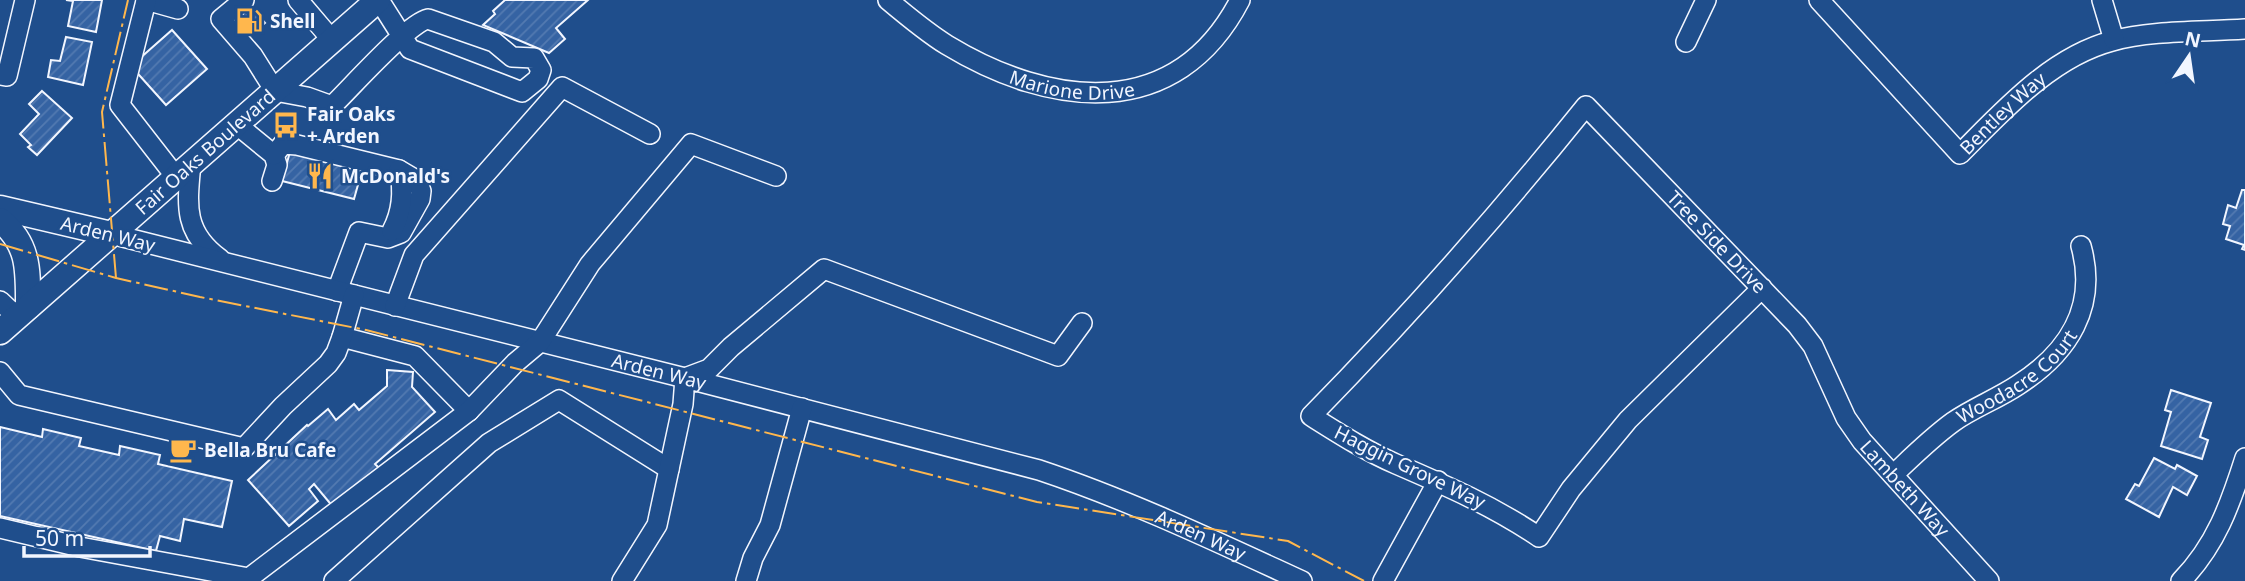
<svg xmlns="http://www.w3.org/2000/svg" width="2245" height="581" font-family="'Noto Sans',sans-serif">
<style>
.building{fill:url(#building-hatch);stroke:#f2f6ff;stroke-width:2}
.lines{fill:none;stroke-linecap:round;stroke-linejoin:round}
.minor-casing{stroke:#f2f6ff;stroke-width:22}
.major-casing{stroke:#f2f6ff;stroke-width:27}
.minor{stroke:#1f4e8c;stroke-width:19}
.major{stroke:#1f4e8c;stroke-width:24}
.power{stroke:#ffb74d;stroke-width:2;stroke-dasharray:24 5 3.5 5;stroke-linecap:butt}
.labels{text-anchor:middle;stroke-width:5;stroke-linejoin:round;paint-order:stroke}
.poi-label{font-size:19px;font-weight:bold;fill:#f2f6ff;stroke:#1f4e8c;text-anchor:start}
.street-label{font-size:19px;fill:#f2f6ff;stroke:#1f4e8c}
</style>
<defs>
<pattern id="building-hatch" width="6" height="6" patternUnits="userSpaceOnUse" patternTransform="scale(1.75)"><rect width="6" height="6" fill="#3563a3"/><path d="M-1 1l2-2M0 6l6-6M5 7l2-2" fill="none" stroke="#537ab1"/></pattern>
</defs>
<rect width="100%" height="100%" fill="#1f4e8c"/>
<!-- building -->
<g class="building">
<path d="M66 0H102L96 32 68 26 73 1Z"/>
<path d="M245 0 265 23 251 35 231 13Z"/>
<path d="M505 0H588L556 28 565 39 549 53 483 25 495 14 493 11Z"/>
<path d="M172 30 207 69 166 105 131 66Z"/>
<path d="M66 37 92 42 83 85 48 77 51 60 60 61Z"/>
<path d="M42 91 72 118 37 155 28 147 31 145 20 134 39 114 29 104Z"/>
<path d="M291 148 363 167 354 199 282 181Z"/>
<path d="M2242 190H2245V250L2242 249 2244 245 2226 239 2230 226 2223 224 2228 205 2236 208Z"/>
<path d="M387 370 413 372 412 387 435 412 375 464 380 469 334 508 314 484 309 489 318 501 289 526 248 480 307 425 308 426 328 409 336 420 354 404 359 410 387 386Z"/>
<path d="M2171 390 2211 403 2200 437 2208 440 2202 459 2161 446 2171 412 2165 410Z"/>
<path d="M0 427 42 437 43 429 81 438 79 446 119 455 120 446 160 455 158 464 232 481 222 527 184 519 180 541 160 536 156 551 0 516Z"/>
<path d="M2154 458 2175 469 2177 465 2197 476 2187 495 2173 487 2159 517 2126 499 2135 484 2139 486Z"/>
</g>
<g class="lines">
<!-- minor casing -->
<g class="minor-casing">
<g id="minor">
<path d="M146 0 178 9"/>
<path d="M244 0 221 19 253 56 275 91 307 97 332 106C350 89 408 23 428 19L494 42 512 57 534 58 541 70 538 79 522 92 410 49 379 0"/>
<path d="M298 0 332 40"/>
<path id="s1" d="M888 0C907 16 926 32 947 45 1051 108 1176 123 1240 0"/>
<path id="s2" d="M1819 0 1960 154C2003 111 2051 57 2112 41 2151 30 2204 32 2245 29"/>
<path d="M2102 0 2114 40"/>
<path d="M146 1 120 105 176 177"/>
<path d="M1686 42 1706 0"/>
<path d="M0 75 7 76 25 0"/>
<path d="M236 124 274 155 277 165 272 181"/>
<path d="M274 155 283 144 297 145 399 170 416 180 421 191 420 199 401 233 388 238 359 232 337 291"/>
<path d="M191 163C187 205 183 232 220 259"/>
<path d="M392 231C402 212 404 191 399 170"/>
<path id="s3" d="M111 234 685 378 1039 470C1129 500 1215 541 1302 581"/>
<path id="s4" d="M1762 288 1628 420 1571 489 1539 537C1493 506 1447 486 1396 464 1366 451 1338 433 1311 416 1408 317 1499 214 1586 106L1797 325 1813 346 1846 418 1862 441 1989 581"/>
<path d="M0 301 17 317"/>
<path d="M395 306 414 255 562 87 650 134"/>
<path d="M342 337 415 356 469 411"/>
<path d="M0 372 19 395 244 448 283 406 328 364 336 353 342 337 354 295"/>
<path id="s5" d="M1893 475C1912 457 1931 438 1953 422 1973 408 1997 399 2018 385 2068 353 2098 307 2081 246"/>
<path d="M0 528 80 547 249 578 469 411 515 363 540 342 590 264 691 144 776 176"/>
<path d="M334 581 489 443 559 400 669 469"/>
<path d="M622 581 657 525 683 404 685 378 709 369 731 347 824 269 1058 356 1082 323"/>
<path d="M746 581 753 558 770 525 802 408"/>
<path d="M1383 581 1438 481"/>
<path d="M2181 581C2216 545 2230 505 2245 458"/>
</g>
</g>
<!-- major casing -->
<g class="major-casing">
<g id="major">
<path d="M0 208 111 234"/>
<path d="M0 220C30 245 28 271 28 307"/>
<path id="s6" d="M0 332 378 0"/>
</g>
</g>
<!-- minor -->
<use href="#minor" class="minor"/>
<!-- major -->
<use href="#major" class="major"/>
<!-- power -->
<g class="power">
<path d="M0 244 116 278 200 297 366 330 1037 502 1288 541 1364 581"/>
<path d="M116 278 102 112 128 0"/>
</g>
</g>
<!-- icons -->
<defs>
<g id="fuel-bare" transform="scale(2.1)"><path d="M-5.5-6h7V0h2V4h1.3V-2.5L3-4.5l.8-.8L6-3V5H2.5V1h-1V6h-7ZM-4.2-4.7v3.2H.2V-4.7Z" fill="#ffb74d" stroke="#1f4e8c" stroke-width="2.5" paint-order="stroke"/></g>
<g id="bus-bare" transform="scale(2.1)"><path d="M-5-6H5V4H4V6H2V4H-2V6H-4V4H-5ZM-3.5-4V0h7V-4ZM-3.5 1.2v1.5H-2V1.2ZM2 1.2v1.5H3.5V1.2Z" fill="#ffb74d" stroke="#1f4e8c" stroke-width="2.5" paint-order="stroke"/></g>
<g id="restaurant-bare" transform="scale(2.1)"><path d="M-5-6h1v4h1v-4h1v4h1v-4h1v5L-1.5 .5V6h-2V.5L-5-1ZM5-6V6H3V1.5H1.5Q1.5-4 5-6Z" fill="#ffb74d" stroke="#1f4e8c" stroke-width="2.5" paint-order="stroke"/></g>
<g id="cafe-bare" transform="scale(2.1)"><path d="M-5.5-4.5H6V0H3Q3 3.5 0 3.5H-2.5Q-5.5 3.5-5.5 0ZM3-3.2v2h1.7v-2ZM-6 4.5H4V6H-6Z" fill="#ffb74d" stroke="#1f4e8c" stroke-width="2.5" paint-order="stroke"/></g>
</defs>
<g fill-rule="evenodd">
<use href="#fuel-bare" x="249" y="21"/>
<use href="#bus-bare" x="286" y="125"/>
<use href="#restaurant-bare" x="320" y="176"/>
<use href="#cafe-bare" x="183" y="450"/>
</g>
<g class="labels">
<!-- poi labels -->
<g class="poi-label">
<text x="270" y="28">Shell</text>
<text x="307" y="121">Fair Oaks<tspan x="307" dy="22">+ Arden</tspan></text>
<text x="341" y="183">McDonald's</text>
<text x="204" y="457">Bella Bru Cafe</text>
</g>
<!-- street labels -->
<g class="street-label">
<text dy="7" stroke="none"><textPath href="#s1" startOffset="208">Marione Drive</textPath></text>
<text dy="7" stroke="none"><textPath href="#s2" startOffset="268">Bentley Way</textPath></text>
<text dy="7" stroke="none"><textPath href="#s6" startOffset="273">Fair Oaks Boulevard</textPath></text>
<text transform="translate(108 234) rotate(14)" y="7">Arden Way</text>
<text dy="7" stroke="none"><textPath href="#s4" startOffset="1197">Tree Side Drive</textPath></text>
<text dy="7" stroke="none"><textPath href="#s3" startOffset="565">Arden Way</textPath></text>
<text dy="7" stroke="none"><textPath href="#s5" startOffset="159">Woodacre Court</textPath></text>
<text transform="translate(1410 467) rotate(26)" y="7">Haggin Grove Way</text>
<text dy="7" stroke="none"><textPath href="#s4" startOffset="1510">Lambeth Way</textPath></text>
<text dy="7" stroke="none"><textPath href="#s3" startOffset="1132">Arden Way</textPath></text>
</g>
</g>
<!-- north arrow -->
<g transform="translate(2189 56) rotate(13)" stroke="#1f4e8c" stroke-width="5" paint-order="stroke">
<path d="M0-5L12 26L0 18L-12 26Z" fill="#f2f6ff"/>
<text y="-10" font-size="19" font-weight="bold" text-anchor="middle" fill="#f2f6ff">N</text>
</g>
<!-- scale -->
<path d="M24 546v10h126v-10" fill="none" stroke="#f2f6ff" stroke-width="3.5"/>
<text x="35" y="546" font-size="21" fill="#f2f6ff" stroke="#1f4e8c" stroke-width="5" paint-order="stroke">50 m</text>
</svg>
